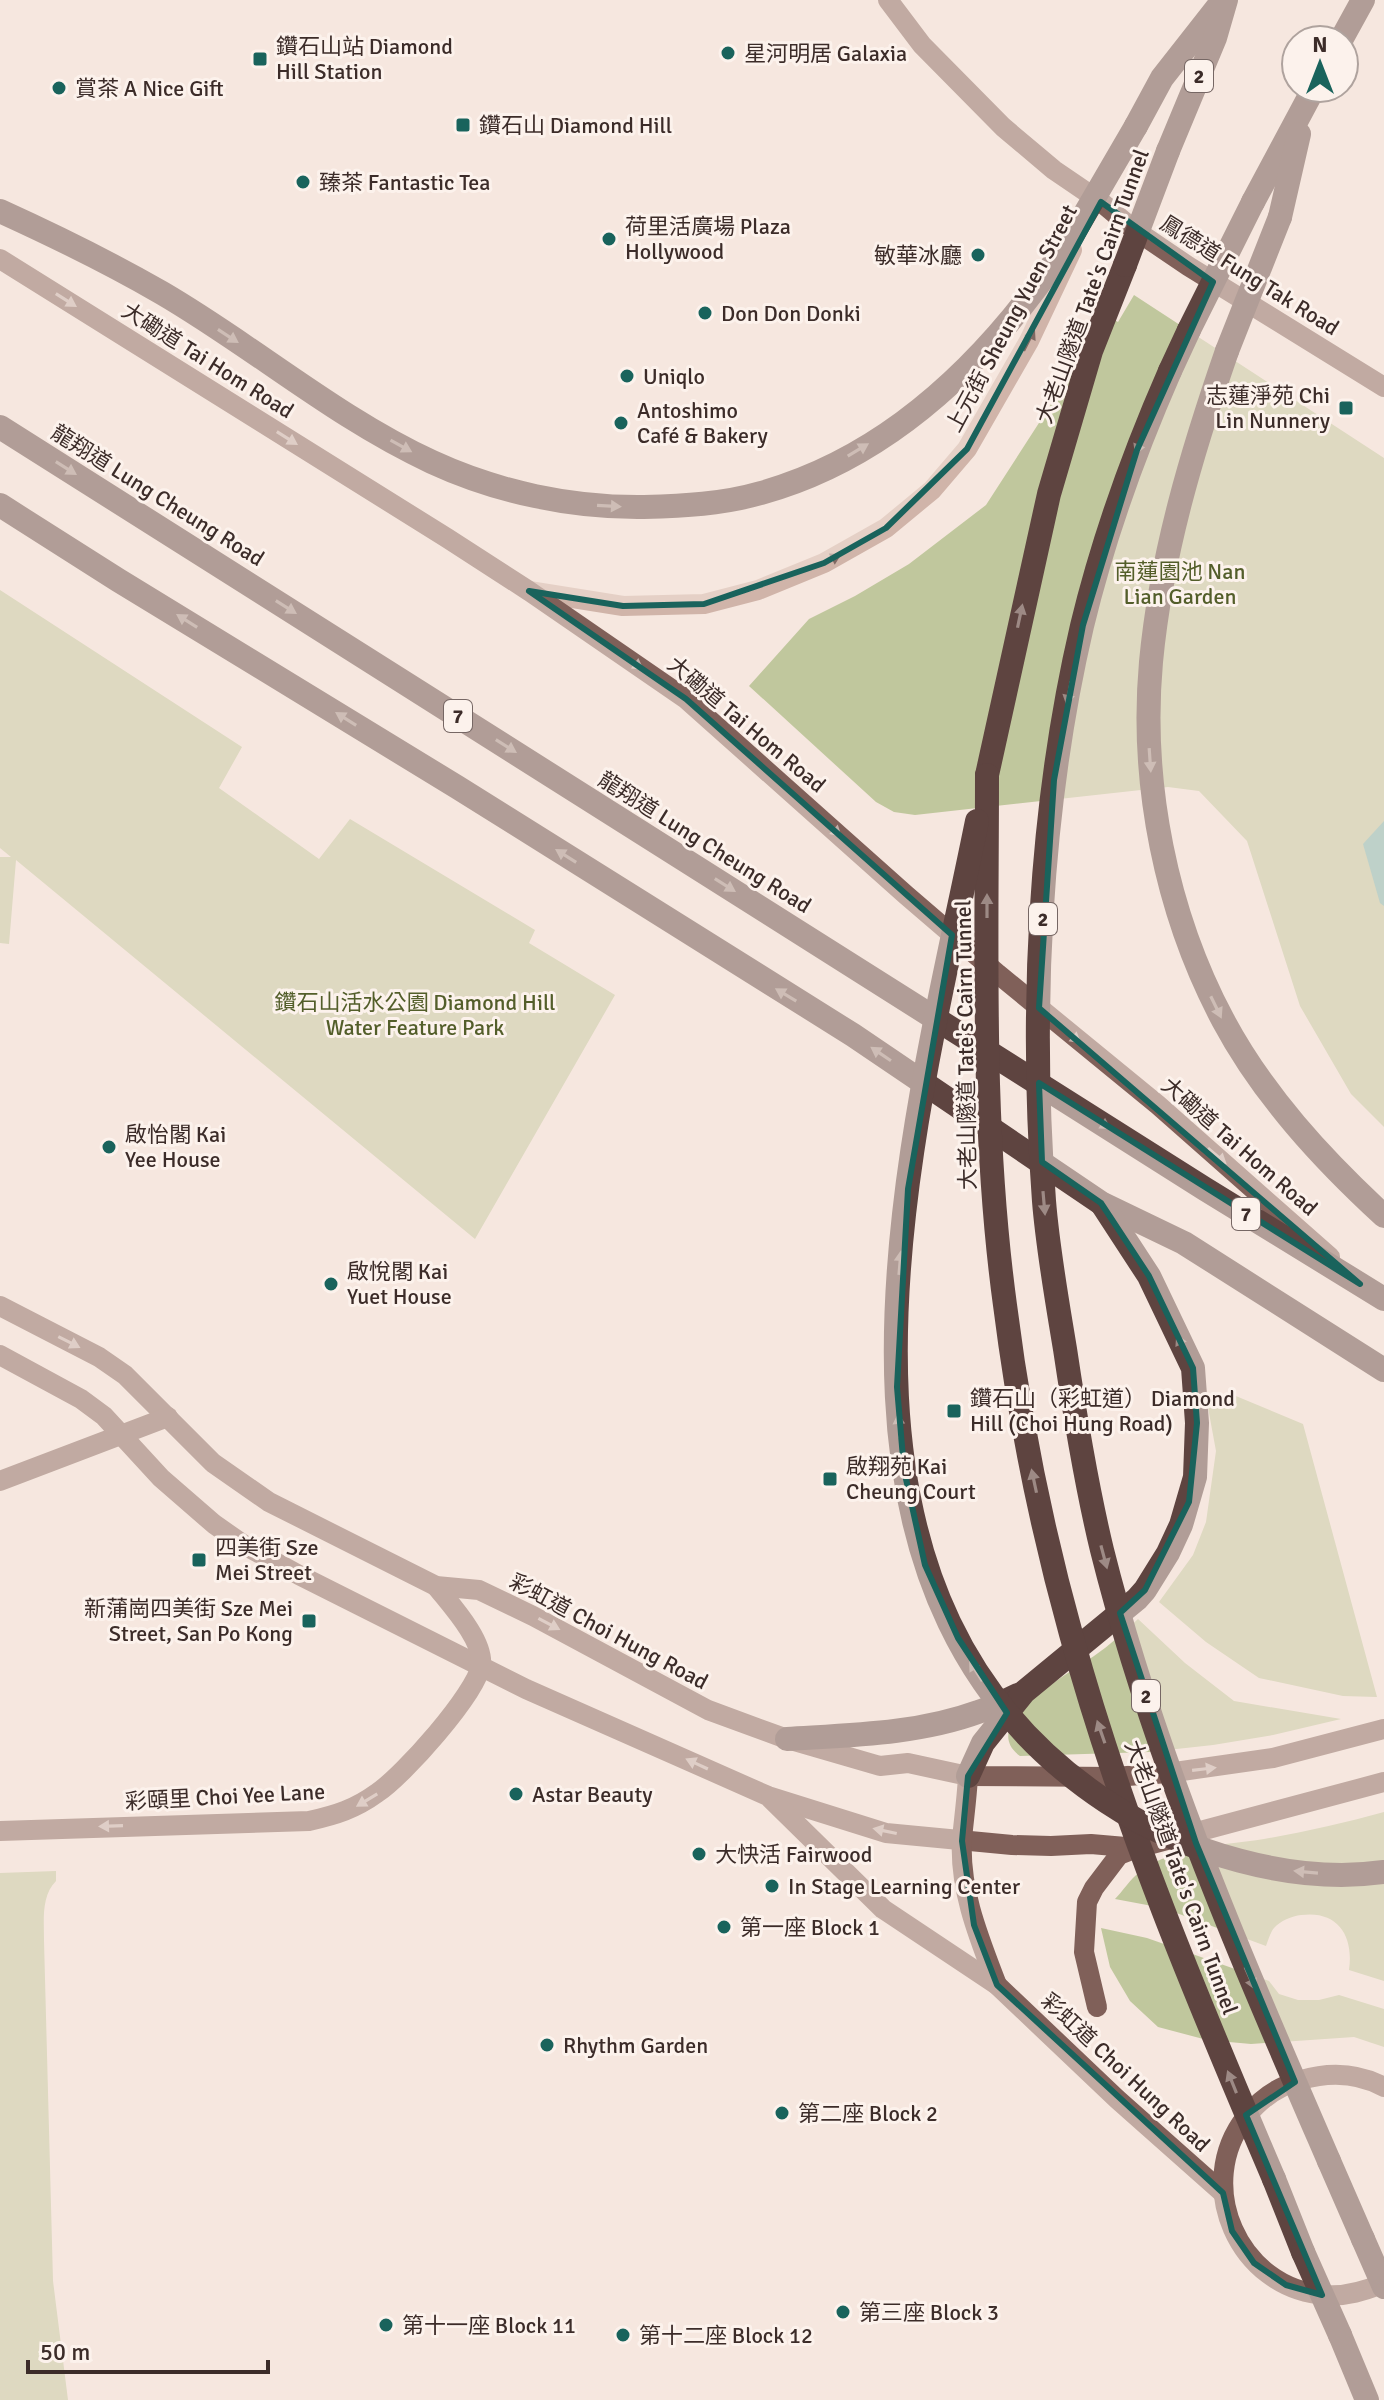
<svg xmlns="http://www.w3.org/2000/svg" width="1384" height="2400" font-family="Signika,'Noto Sans TC',sans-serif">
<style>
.green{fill:#c0c79d}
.water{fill:#7ab6af}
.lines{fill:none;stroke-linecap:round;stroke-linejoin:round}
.minor{stroke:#d0b4a9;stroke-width:20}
.major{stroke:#806059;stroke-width:20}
.highway{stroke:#5e4440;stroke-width:24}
.highway-bridge{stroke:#5e4440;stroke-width:24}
.oneway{fill:#c4b0aa}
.oneway2{fill:#9d8a85}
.oneway3{fill:#7f6963}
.marked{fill:none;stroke:#19635c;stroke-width:6;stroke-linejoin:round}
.poi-dot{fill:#19635c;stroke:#fcf2ec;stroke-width:3}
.labels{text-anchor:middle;stroke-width:6;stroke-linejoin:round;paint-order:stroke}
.shield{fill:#fcf2ec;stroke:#766764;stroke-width:2}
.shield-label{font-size:20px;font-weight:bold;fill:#3c2c29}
.poi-label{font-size:22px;fill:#3c2c29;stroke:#fcf2ec;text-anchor:start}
.street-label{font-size:22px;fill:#3c2c29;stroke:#fcf2ec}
.park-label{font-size:22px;fill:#535e2a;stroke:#fcf2ec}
</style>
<rect width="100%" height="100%" fill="#f6e7df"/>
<!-- green -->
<g class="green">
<path d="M1134 295 1384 458V1127L1351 1094 1300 1006 1247 841 1199 791 1168 787 915 815 894 812 876 802 749 686 809 619 855 596 909 564 986 505 1108 316 1118 322Z"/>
<path d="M0 590 242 747 219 788 319 859 350 819 535 930 529 943 615 995 475 1239 16 860 9 944 0 943V857H11L0 848Z"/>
<path d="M1231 1394 1303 1424 1377 1697 1343 1696 1259 1678 1206 1642 1159 1602 1193 1555 1206 1522 1216 1451 1207 1402Z"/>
<path d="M1138 1619 1185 1663 1234 1701 1341 1719 1273 1735 1213 1745 1149 1752 1020 1756C975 1723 1072 1672 1094 1656 1110 1645 1124 1632 1138 1619Z"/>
<path d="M1384 1812V1981L1349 1970C1354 1936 1338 1910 1301 1915 1292 1916 1280 1921 1274 1928 1270 1933 1268 1941 1266 1946L1163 1908 1115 1899C1123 1891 1130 1879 1140 1872 1175 1845 1222 1846 1264 1839 1304 1832 1345 1823 1384 1812Z"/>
<path d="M56 1871V1881C41 1896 44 1920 44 1941L53 2281 68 2400H0V1873Z"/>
<path d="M1101 1928 1147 1938 1269 1981 1279 1994 1298 2000H1319L1339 1995 1384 2009V2047L1354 2037 1251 2044 1207 2040 1158 2027 1130 2001 1110 1967Z"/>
</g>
<!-- water -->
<path class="water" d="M1384 821V906L1380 903 1363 844Z"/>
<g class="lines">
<!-- minor -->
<path class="minor" d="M529 591 623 606 704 604 758 590 824 563 886 528 932 490 967 449 1029 341 1072 250"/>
<!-- major -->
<g class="major">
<path d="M888 0 922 45 1003 127 1054 170 1101 202 1132 228 1188 266 1384 387"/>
<path d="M0 259 447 538 529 591 686 699 906 895 998 974 1158 1105 1330 1257"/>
<path d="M0 1306 99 1357 125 1375 213 1463 269 1502 436 1586 479 1590 533 1616 708 1710 787 1739 880 1766 908 1763 968 1776 1114 1777 1168 1773 1273 1758 1384 1729"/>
<path d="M0 1355 81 1399 104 1416 161 1478 214 1524 244 1545 299 1575 526 1689 768 1796 886 1833 1012 1845 1051 1846 1091 1844 1137 1848 1384 1782"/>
<path d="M0 1481 168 1417"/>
<path d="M968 1776C967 1797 964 1818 962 1839 959 1890 979 1938 997 1985"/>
<path d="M771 1799 883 1909 997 1985 1117 2099 1223 2193"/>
<path d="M0 1831 309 1821C336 1815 355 1809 377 1793 403 1776 476 1694 481 1665 484 1640 450 1604 436 1586"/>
<path d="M1097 2007 1084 1952 1087 1902 1094 1888 1119 1855 1137 1848"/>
<path d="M1384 2087C1358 2073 1329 2072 1301 2080 1279 2086 1260 2099 1246 2117 1193 2184 1238 2289 1325 2295 1346 2297 1365 2291 1384 2283"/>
</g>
<!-- highway -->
<g class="highway">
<path d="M1341 40 1363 0"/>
<path d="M1136 126 1162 78 1220 4"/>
<path d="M1168 151 1215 38 1226 0"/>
<path d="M1253 202 1314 88"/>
<path d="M0 211C55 236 110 263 162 293 253 346 335 417 432 462 497 492 572 508 644 507 683 506 723 504 761 493 894 456 995 353 1069 241"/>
<path d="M1280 217 1299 134"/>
<path d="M1227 351C1192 452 1161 555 1151 662 1140 783 1166 913 1223 1020 1263 1095 1322 1159 1384 1216"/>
<path d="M1170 371 1189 330"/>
<path d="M0 427 1205 1189 1384 1299"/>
<path d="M0 505 118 580 457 787 853 1035 1101 1203 1184 1243 1384 1370"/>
<path d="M987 775 1049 494 1091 351 1125 265"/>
<path d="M787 1739C850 1735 918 1734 978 1712 992 1708 1005 1701 1018 1695"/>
<path d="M968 1776 983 1743 1024 1692 1137 1599 1145 1590 1168 1553 1181 1525 1195 1477 1197 1423 1193 1368 1149 1276 1102 1204"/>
<path d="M1329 2161 1363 2239"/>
<path d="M1274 2179 1303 2252"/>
<path d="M1340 2335 1367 2400"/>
</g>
<!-- highway-bridge -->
<g class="highway-bridge">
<path d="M1069 241 1136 126"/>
<path d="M1125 265 1168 151"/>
<path d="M1189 330 1253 202"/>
<path d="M1227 351 1280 217"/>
<path d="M1170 371C1134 453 1103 539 1082 626 1039 810 1030 1013 1044 1201 1048 1251 1057 1300 1065 1349 1075 1416 1086 1484 1102 1550 1155 1762 1243 1962 1329 2161"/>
<path d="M987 775C987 952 981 1129 1005 1305 1019 1416 1041 1526 1071 1634 1122 1821 1198 2001 1274 2179"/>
<path d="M977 821C914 1134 780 1586 1107 1802 1182 1852 1293 1885 1384 1872"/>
<path d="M1363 2239 1384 2287"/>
<path d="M1303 2252 1340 2335"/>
</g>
</g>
<!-- one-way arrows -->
<defs><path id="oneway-solid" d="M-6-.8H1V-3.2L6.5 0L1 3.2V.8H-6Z" transform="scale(2)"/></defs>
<g class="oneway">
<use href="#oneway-solid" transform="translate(66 300) rotate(32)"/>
<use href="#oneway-solid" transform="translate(287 438) rotate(32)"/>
<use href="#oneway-solid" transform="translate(633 662) rotate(35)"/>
<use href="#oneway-solid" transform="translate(832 828) rotate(42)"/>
<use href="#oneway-solid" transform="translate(1071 1035) rotate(39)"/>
<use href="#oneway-solid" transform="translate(1217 1156) rotate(41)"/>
<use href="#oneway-solid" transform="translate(69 1342) rotate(27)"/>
<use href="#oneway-solid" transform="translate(549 1624) rotate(28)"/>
<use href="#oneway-solid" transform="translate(697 1764) rotate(-155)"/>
<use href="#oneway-solid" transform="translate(1204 1769) rotate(-7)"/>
<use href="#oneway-solid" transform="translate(367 1800) rotate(149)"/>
<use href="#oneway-solid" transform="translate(111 1826) rotate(178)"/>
<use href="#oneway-solid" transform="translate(885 1831) rotate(-168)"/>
</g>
<g class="oneway2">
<use href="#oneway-solid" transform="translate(228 336) rotate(33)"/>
<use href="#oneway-solid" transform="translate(1140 443) rotate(112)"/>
<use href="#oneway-solid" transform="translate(401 446) rotate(29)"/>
<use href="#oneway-solid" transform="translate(858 450) rotate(-31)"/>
<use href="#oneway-solid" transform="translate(66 468) rotate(32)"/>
<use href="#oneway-solid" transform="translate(609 506) rotate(3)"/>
<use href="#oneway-solid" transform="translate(286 607) rotate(32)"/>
<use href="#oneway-solid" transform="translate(1020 616) rotate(-78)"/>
<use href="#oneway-solid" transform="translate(187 621) rotate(-148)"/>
<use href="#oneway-solid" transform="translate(1069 693) rotate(101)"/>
<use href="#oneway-solid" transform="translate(346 719) rotate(-148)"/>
<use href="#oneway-solid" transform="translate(506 746) rotate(32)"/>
<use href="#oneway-solid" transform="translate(1150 760) rotate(86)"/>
<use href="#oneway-solid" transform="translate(566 856) rotate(-148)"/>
<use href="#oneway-solid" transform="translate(725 885) rotate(32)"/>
<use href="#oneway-solid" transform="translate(987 906) rotate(-90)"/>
<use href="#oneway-solid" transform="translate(786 995) rotate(-149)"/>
<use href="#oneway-solid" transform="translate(1216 1007) rotate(64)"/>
<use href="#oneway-solid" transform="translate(881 1054) rotate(-146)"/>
<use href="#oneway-solid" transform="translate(1100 1122) rotate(32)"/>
<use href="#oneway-solid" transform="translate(1044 1203) rotate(85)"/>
<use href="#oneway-solid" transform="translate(900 1263) rotate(-85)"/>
<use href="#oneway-solid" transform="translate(1182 1346) rotate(-116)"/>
<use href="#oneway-solid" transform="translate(899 1426) rotate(-94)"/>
<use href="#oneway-solid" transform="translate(1034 1481) rotate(-102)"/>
<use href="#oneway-solid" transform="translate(1104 1557) rotate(75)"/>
<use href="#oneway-solid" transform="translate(976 1671) rotate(-122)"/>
<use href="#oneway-solid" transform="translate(1101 1732) rotate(-109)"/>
<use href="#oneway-solid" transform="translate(1306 1872) rotate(-175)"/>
<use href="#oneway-solid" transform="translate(1250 1978) rotate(66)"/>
<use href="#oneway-solid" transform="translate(1232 2082) rotate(-112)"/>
</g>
<g class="oneway3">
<use href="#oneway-solid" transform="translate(1029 340) rotate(-63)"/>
<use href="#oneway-solid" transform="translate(830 560) rotate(-28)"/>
</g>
<!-- marked area -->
<path d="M0 0H1384V2400H0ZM1101 202 1213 282 1137 450 1083 625 1054 780 1039 1008 1360 1284 1039 1083 1042 1162 1101 1203 1149 1276 1193 1368 1197 1423 1189 1502 1145 1590 1120 1613 1196 1843 1295 2082 1246 2115 1322 2295 1286 2285 1254 2263 1232 2231 1223 2193 997 1985 974 1925 962 1841 968 1776 1007 1713 958 1638 925 1565 904 1470 897 1387 908 1189 952 935 686 699 529 591 623 606 704 604 824 563 886 528 967 449Z" fill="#f6e7df" fill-opacity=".55" fill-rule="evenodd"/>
<path class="marked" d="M1101 202 1213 282 1137 450 1083 625 1054 780 1039 1008 1360 1284 1039 1083 1042 1162 1101 1203 1149 1276 1193 1368 1197 1423 1189 1502 1145 1590 1120 1613 1196 1843 1295 2082 1246 2115 1322 2295 1286 2285 1254 2263 1232 2231 1223 2193 997 1985 974 1925 962 1841 968 1776 1007 1713 958 1638 925 1565 904 1470 897 1387 908 1189 952 935 686 699 529 591 623 606 704 604 824 563 886 528 967 449Z"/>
<!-- markers -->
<g class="poi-dot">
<circle cx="728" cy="53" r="8"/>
<rect x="252" y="51" width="16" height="16" rx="4"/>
<circle cx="59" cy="88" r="8"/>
<rect x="455" y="117" width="16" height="16" rx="4"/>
<circle cx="303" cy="182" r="8"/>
<circle cx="609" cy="239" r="8"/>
<circle cx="978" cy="255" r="8"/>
<circle cx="705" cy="313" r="8"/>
<circle cx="627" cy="376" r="8"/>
<rect x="1338" y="400" width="16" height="16" rx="4"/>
<circle cx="621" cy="423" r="8"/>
<circle cx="109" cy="1147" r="8"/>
<circle cx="331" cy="1284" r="8"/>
<rect x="946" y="1403" width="16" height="16" rx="4"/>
<rect x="822" y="1471" width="16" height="16" rx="4"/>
<rect x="191" y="1552" width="16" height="16" rx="4"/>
<rect x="301" y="1613" width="16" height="16" rx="4"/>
<circle cx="516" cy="1794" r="8"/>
<circle cx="699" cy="1854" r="8"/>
<circle cx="772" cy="1886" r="8"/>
<circle cx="724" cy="1927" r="8"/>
<circle cx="547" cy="2045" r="8"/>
<circle cx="782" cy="2113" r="8"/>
<circle cx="843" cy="2312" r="8"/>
<circle cx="386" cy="2325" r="8"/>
<circle cx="623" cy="2335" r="8"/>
</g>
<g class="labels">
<!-- shield labels -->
<g class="shield">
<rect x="1185" y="60" width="28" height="32" rx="6"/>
<rect x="444" y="700" width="28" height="32" rx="6"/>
<rect x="1029" y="903" width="28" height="32" rx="6"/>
<rect x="1232" y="1198" width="28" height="32" rx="6"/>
<rect x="1132" y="1680" width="28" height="32" rx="6"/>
</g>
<g class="shield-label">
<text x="1199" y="83">2</text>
<text x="458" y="723">7</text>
<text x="1043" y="926">2</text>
<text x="1246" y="1221">7</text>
<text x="1146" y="1703">2</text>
</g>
<!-- poi labels -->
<g class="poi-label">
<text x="276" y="54">鑽石山站 Diamond<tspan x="276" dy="25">Hill Station</tspan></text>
<text x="744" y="61">星河明居 Galaxia</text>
<text x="75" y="96">賞茶 A Nice Gift</text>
<text x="479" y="133">鑽石山 Diamond Hill</text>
<text x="319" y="190">臻茶 Fantastic Tea</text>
<text x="625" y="234">荷里活廣場 Plaza<tspan x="625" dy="25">Hollywood</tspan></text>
<text x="962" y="263" text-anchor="end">敏華冰廳</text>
<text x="721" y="321">Don Don Donki</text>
<text x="643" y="384">Uniqlo</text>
<text x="1330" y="403" text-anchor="end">志蓮淨苑 Chi<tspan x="1330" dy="25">Lin Nunnery</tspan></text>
<text x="637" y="418">Antoshimo<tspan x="637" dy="25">Café &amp; Bakery</tspan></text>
<text x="125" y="1142">啟怡閣 Kai<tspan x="125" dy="25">Yee House</tspan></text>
<text x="347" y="1279">啟悅閣 Kai<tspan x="347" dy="25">Yuet House</tspan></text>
<text x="970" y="1406">鑽石山（彩虹道） Diamond<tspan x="970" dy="25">Hill (Choi Hung Road)</tspan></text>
<text x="846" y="1474">啟翔苑 Kai<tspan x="846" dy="25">Cheung Court</tspan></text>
<text x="215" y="1555">四美街 Sze<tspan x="215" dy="25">Mei Street</tspan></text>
<text x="293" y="1616" text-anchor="end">新蒲崗四美街 Sze Mei<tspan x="293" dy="25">Street, San Po Kong</tspan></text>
<text x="532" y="1802">Astar Beauty</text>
<text x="715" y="1862">大快活 Fairwood</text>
<text x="788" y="1894">In Stage Learning Center</text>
<text x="740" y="1935">第一座 Block 1</text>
<text x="563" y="2053">Rhythm Garden</text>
<text x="798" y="2121">第二座 Block 2</text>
<text x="859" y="2320">第三座 Block 3</text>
<text x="402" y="2333">第十一座 Block 11</text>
<text x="639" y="2343">第十二座 Block 12</text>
</g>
<!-- street labels -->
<g class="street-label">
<text transform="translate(1250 275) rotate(32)" y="8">鳳德道 Fung Tak Road</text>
<text transform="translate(1092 286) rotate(-70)" y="8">大老山隧道 Tate's Cairn Tunnel</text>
<text transform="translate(1011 318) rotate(-62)" y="8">上元街 Sheung Yuen Street</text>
<text transform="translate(208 360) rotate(32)" y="8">大磡道 Tai Hom Road</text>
<text transform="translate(158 495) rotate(32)" y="8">龍翔道 Lung Cheung Road</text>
<text transform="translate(747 724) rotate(40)" y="8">大磡道 Tai Hom Road</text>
<text transform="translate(705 842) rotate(32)" y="8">龍翔道 Lung Cheung Road</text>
<text transform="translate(965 1045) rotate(-91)" y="8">大老山隧道 Tate's Cairn Tunnel</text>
<text transform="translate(1240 1146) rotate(41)" y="8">大磡道 Tai Hom Road</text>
<text transform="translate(609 1631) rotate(28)" y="8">彩虹道 Choi Hung Road</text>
<text transform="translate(225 1796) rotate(-3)" y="8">彩頤里 Choi Yee Lane</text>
<text transform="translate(1182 1877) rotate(70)" y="8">大老山隧道 Tate's Cairn Tunnel</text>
<text transform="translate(1126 2072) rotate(43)" y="8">彩虹道 Choi Hung Road</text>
</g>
<!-- park labels -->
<g class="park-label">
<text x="1180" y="579">南蓮園池 Nan<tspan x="1180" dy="25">Lian Garden</tspan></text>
<text x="415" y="1010">鑽石山活水公園 Diamond Hill<tspan x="415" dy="25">Water Feature Park</tspan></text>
</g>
</g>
<!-- north arrow -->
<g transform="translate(1320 64)"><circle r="38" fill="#fcf2ec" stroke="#afa39e" stroke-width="2"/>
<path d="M0-6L14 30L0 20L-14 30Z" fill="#19635c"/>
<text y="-12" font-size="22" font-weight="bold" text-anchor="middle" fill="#3c2c29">N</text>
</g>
<!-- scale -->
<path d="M28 2360v12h240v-12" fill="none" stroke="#3c2c29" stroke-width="4"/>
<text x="40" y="2360" font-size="24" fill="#3c2c29" stroke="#fcf2ec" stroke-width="6" paint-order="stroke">50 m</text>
</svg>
